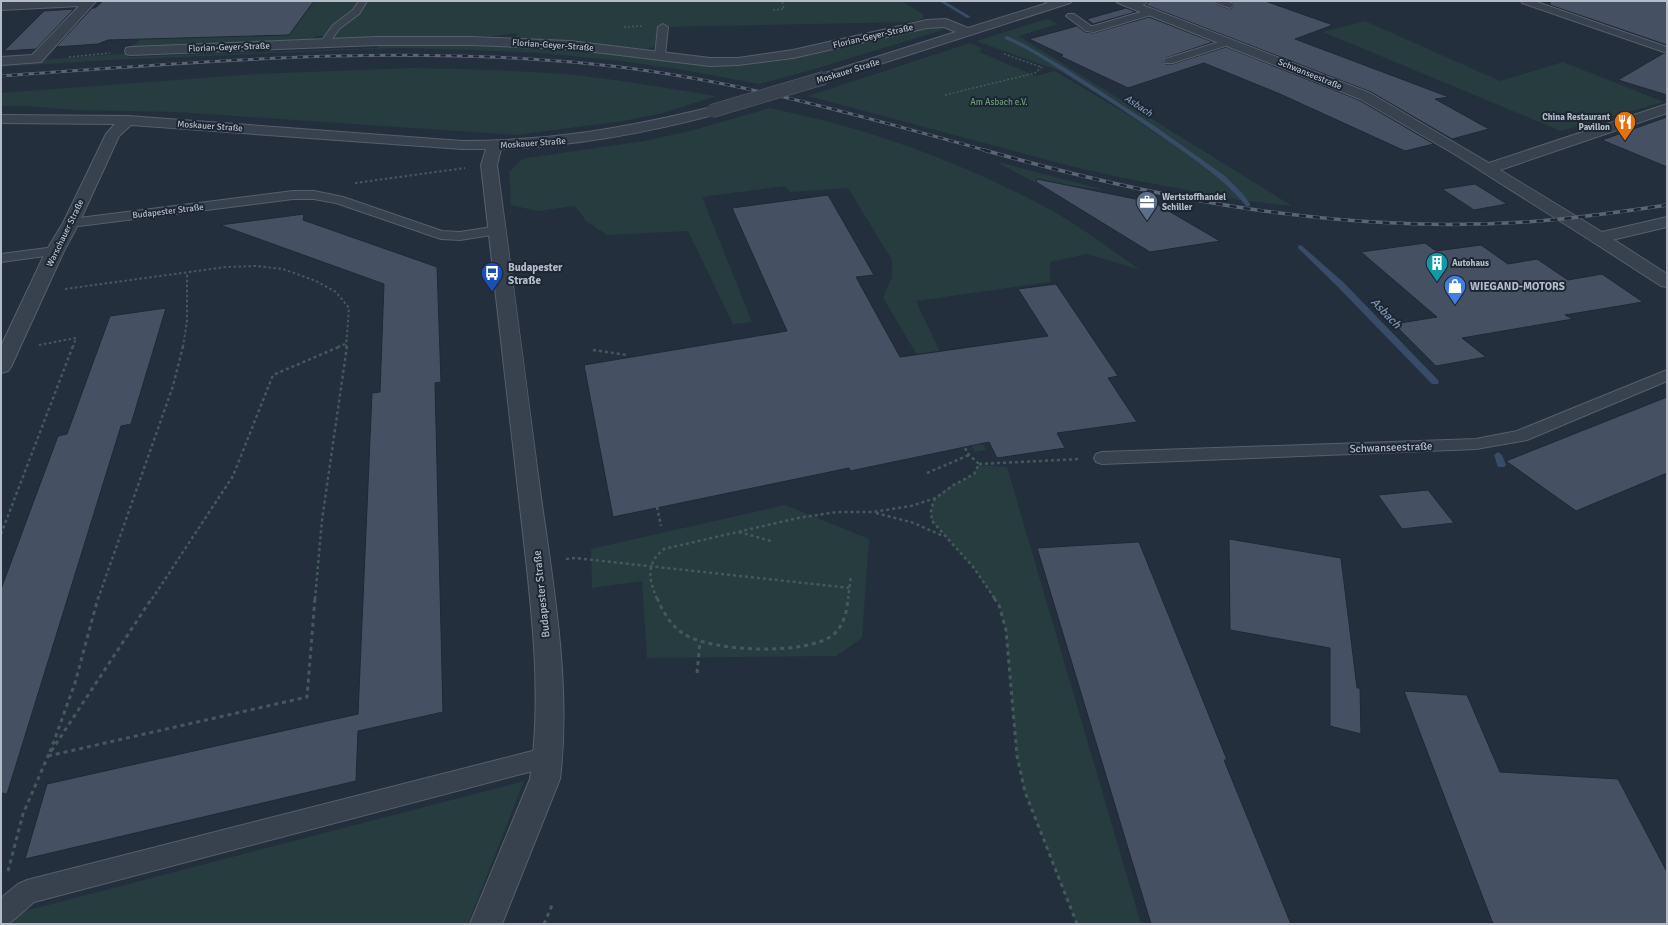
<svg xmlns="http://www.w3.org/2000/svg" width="1668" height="925" font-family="Signika,sans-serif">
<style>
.green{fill:#263c3f}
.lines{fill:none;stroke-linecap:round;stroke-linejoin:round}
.stream{fill:#394c67;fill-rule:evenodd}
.building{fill:#455162;stroke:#1f2835}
.service-casing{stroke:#565f6c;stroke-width:2}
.minor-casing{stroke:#565f6c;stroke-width:2}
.tertiary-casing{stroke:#565f6c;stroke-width:2}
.path-far3{stroke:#44595c;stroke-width:1.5;stroke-dasharray:2 2;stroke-linecap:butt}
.path-far2{stroke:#44595c;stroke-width:2;stroke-dasharray:2.5 2.5;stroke-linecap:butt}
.path-far1{stroke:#44595c;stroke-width:2.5;stroke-dasharray:3 3;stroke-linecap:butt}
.path{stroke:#44595c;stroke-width:3;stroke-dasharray:4 4;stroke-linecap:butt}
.service{fill:#38414e;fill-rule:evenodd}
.minor{fill:#38414e;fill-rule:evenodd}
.tertiary{fill:#38414e;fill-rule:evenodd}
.rail-far1-casing{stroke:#5a6575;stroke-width:3}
.rail-casing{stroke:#5a6575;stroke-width:3.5}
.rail-far1{stroke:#1d2633;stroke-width:2;stroke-dasharray:5.5;stroke-linecap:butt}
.rail{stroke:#1d2633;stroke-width:2.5;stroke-dasharray:7;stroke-linecap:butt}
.minor-bridge-casing{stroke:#565f6c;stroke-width:14;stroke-linecap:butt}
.minor-bridge{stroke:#38414e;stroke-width:13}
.labels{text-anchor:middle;stroke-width:4;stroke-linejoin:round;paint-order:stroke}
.far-street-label{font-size:9px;fill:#b4bcc9;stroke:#1d2633}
.far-park-label{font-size:9px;fill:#6b9a76;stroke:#1d2633}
.far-poi-label{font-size:9px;font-weight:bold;fill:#b4bcc9;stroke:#1d2633;text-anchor:start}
.far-water-label{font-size:10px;font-style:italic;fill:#7c92b1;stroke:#1d2633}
.poi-label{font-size:11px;font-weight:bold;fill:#b4bcc9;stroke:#1d2633;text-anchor:start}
.street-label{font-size:11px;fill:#b4bcc9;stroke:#1d2633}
.water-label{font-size:12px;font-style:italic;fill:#7c92b1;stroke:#1d2633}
</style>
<rect width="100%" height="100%" fill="#242f3e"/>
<!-- green -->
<g class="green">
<path d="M179 1H901L923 14V19L908 22 658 27 654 47 647 49 515 39 517 33 493 36 343 40 330 36H315L312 41 132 47Z"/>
<path d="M1047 19 1058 24 1018 36 1292 206 1239 200 1123 178 1070 166 808 96 970 43 982 48 979 52 1036 76 1055 71 1140 122 1170 145 1136 118 1060 71 976 41Z"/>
<path d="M1365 21 1500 81 1563 62 1664 102 1561 131 1323 32Z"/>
<path d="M933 26 943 30 808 71 759 84 678 69 613 60 540 53 472 50 400 48 110 60 1 67V63L131 53 127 57 377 48 380 43H454L566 48 740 65C803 61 863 42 925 27Z"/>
<path d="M410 68C462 69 514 70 565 74 616 79 666 88 716 96L663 113 623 121 516 135 176 112 75 110 25 106H1V93L257 74Z"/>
<path d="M770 108C795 114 820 119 844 126 908 144 971 169 1030 199 1069 218 1105 245 1140 270L1087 254 1050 262V282L916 301 986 450 975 452 883 298 892 277V260L848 188 790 192 785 186 702 197 752 322 733 324 688 231 608 235 587 222 575 206 537 211 511 205 509 172 520 161 527 158 644 141 690 131Z"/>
<path d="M998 163H1002L1109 191 1067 185 1051 191Z"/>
<path d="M978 465 1007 467 1141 924H1077L1025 792 1017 756 1006 630 999 605 974 568 932 521C927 497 944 490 963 480 966 478 972 477 974 474 976 472 977 468 978 465Z"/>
<path d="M785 505 869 539 862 638 836 656 647 658 642 581 592 588 591 549Z"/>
<path d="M524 781 468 924H14L17 913Z"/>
</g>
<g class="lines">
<!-- stream -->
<g class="stream">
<path d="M939 1H944L971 17 967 18Z"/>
<path d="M1007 36 1024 44 1065 68 1156 127 1225 176 1243 194 1250 204V206H1246C1227 182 1202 165 1177 147 1146 125 1114 104 1081 83 1057 68 1032 50 1005 39L1004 38Z"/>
<path d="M1300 245 1302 246 1343 282 1438 380 1439 382 1438 384H1432L1337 286 1298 248V246Z"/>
<path d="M1498 452 1502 455 1506 465 1504 467H1498L1494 455Z"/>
</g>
</g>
<!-- building -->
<g class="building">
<path d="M103 1H314L289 35 108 40 98 44 56 47 92 8H95Z"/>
<path d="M1150 1H1214L1216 4 1230 9 1236 5 1230 1H1265L1333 25 1295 39 1449 97 1435 99 1489 129 1452 139 1371 92 1146 5Z"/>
<path d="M1550 1H1667V45L1550 5Z"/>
<path d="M1126 8 1136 12 1093 24 1087 19Z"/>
<path d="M74 9 36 49 4 51 44 11Z"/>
<path d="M1149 17 1213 42 1165 58 1163 62 1165 64H1173L1226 47 1359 100 1434 144 1405 151 1280 94 1204 63 1128 88 1060 56 1063 55 1029 39 1077 26 1085 32 1094 33Z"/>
<path d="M1664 53 1667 54V95L1618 80Z"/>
<path d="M1667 117V167L1602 140Z"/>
<path d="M1037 179 1155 203 1220 241 1150 252 1036 182Z"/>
<path d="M1475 184 1507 204 1474 210 1442 189Z"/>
<path d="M828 195 874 275 856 277 900 357 1048 336 1018 289 1056 284 1118 376 1108 378 1137 422 1057 433 1065 448 997 458 989 442 850 471 849 468 613 517 584 365 787 331 732 208Z"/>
<path d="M304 214 303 220 437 267 441 382 435 383 443 712 358 731 356 781 25 859 47 784 358 714 372 393 380 392 384 284 220 225Z"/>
<path d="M1425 243 1436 251 1481 245 1508 264 1537 259 1568 280 1602 274 1643 302 1565 315 1573 319 1462 338 1486 357 1436 366 1394 324 1437 317 1361 252Z"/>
<path d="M166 308 131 424 121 426 7 794 1 793V589L58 436 67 434 110 316Z"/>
<path d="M1667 397V473L1576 511 1506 461Z"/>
<path d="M1428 490 1454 523 1402 529 1378 495Z"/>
<path d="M1229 539 1341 558 1357 688H1360L1361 734 1330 726V648L1230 630Z"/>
<path d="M1139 542 1227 760H1224L1291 924H1151L1037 548Z"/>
<path d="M1404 691 1467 695 1500 772 1618 779 1667 872V924H1493Z"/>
</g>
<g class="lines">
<!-- service casing -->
<g class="service-casing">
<g id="service">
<path d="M359 1H367L359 14 339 29 328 45H322L320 43 333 25 353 10Z"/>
<path d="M1044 1H1053L1049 4Z"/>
<path d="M1135 1H1148C1145 5 1135 8 1129 7L1127 5Z"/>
<path d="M1215 1H1227L1235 5 1230 8 1216 3Z"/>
<path d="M1521 1H1534L1667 47V53L1522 3Z"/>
<path d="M1151 9 1154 10 1156 12 1154 14 1094 32 1086 31 1066 16 1068 14H1074L1091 26H1093Z"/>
<path d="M663 24 668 27 665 55 660 58 655 55 658 27Z"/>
<path d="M1228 39 1233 42 1231 44 1173 63H1165L1164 61 1165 59Z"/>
<path d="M293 191H314L343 197 442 231 460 232 498 226 503 227 504 230 503 233 498 234 460 240 441 239 336 203 314 199H293L71 227 66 226 65 223 66 220 71 219Z"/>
<path d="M55 247 60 248 62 251 60 254 1 262V254Z"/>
<path d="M1667 370V381L1527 440 1476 449 1102 464 1096 462 1094 458 1096 454 1102 452 1476 439 1517 431Z"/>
<path d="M548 747 556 750 559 757 556 764 548 767 34 902 10 923 1 924V898L18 884 27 880Z"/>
</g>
</g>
<!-- minor casing -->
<g class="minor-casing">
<g id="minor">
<path d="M34 1H96L41 62 1 65V57L32 55 79 6 1 10V2Z"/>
<path d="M1054 1H1072L1070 3 824 82 819 81 817 78 819 75 956 32 944 27 927 28 793 58 738 65 710 66 570 49 471 45H377L131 55 126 54 125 51 126 48 131 47 377 37H471L570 41 710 58H738L793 50 927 20 946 19 968 28Z"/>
<path d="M1116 1H1132L1370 93 1489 163 1667 104V113L1500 170 1602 232 1667 217V227L1599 243 1593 242 1456 155 1360 99 1118 3Z"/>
<path d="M712 107 717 108 719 111 717 114C646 133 575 146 501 149L497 165C512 276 527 387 541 498 554 588 571 688 560 779L502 924H470L530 779C544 688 529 589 519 498 506 387 494 276 481 165L486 149H462L131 125 119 136 79 223 64 251 11 367 8 371 1 373V346L46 251 63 223 106 134 115 124 1 123V115L128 116 462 141C551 141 626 128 712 107Z"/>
</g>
</g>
<!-- tertiary casing -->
<g class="tertiary-casing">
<path id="tertiary" d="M1599 233 1605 234 1667 274V287L1661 286 1593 242 1591 238 1593 234Z"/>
</g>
<!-- path-far3 -->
<g class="path-far3">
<path d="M773 10 784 9 782 1"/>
<path d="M624 27 643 26"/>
<path d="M1004 54 1041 67"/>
<path d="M69 57 110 53"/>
<path d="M945 95 1035 73 1042 67"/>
</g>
<!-- path-far2 -->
<g class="path-far2">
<path d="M355 183 465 168"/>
<path d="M65 289 226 267 256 266 283 269 316 281 336 292 349 308 346 347"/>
<path d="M39 345 76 338 73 347"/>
<path d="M183 347 187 321V273"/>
<path d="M338 347 347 343"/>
</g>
<!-- path-far1 -->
<g class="path-far1">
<path d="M593 350 627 355"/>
<path d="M979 464 1080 459"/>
<path d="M927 473 969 455"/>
<path d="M935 498 931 509 932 521 974 568 995 599"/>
<path d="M657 507 661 526"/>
<path d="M876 513 914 523 943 536"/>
<path d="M739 532 771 541"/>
<path d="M1 534 73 346"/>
<path d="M566 559 575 558 850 588"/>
<path d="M98 599 173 386 183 346"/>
<path d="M152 599 233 476 273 375 341 346"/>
<path d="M315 599 322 520 347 346"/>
<path d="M657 599C649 579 645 564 664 549L798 518 837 512H873L911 506 936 498 952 486 974 474 979 464 969 455 965 448"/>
<path d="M848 599 851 576"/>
</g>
<!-- path -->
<g class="path">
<path d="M657 598C663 612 671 626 684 634 711 652 809 656 834 634 844 625 847 611 848 598"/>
<path d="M994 598 999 605 1006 630 1017 756 1025 792 1077 924"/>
<path d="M697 673 700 642"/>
<path d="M50 752 75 683 98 598"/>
<path d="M48 756 307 697 315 598"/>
<path d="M8 871 23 814 48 756 152 598"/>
<path d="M544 924 553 903"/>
</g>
<!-- service -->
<use href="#service" class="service"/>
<!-- minor -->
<use href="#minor" class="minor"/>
<!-- tertiary -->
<use href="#tertiary" class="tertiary"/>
<!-- rail-far1 casing -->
<g class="rail-far1-casing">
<path id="rail-far1" d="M1 76C197 62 395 44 592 64 727 77 857 115 988 151"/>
</g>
<!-- rail casing -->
<g class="rail-casing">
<path id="rail" d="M984 150C1160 200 1342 234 1526 222 1573 219 1620 212 1667 205"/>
</g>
<!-- rail-far1 -->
<use href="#rail-far1" class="rail-far1"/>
<!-- rail -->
<use href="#rail" class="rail"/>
<!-- minor-bridge casing -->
<g class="minor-bridge-casing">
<path id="minor-bridge" d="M712 111 824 78"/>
</g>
<!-- minor-bridge -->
<use href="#minor-bridge" class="minor-bridge"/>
</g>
<!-- icons -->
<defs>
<g id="restaurant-pin" transform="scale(1.15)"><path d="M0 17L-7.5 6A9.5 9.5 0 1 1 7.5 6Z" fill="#e8710a" stroke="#1d2633"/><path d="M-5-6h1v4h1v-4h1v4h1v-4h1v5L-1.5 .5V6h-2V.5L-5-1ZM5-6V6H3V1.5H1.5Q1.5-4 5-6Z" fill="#fff"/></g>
<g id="office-pin" transform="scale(1.15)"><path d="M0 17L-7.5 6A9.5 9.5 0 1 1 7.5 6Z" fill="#5c6f8a" stroke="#1d2633"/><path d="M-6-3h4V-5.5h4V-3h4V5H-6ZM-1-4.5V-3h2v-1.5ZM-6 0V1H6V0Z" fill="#fff"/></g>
<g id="building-pin" transform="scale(1.15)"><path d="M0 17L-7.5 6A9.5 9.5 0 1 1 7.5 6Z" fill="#0f9aa8" stroke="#1d2633"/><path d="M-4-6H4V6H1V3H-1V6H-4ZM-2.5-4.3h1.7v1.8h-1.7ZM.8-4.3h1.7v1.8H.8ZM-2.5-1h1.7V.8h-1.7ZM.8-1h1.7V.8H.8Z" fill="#fff"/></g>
<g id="bus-pin" transform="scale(1.15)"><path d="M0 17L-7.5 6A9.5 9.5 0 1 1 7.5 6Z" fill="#1a4fb4" stroke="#1d2633"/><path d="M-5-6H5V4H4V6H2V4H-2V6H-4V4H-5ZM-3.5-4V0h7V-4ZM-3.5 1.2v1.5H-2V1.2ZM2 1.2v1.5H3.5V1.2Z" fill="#fff"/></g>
<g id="shop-pin" transform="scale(1.15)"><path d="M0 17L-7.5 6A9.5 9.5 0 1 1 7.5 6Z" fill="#3f7fe0" stroke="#1d2633"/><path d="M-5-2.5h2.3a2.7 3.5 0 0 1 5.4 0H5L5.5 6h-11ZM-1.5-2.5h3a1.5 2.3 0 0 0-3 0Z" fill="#fff"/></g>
</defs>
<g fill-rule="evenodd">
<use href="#restaurant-pin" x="1625" y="122"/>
<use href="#office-pin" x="1147" y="202"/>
<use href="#building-pin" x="1437" y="263"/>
<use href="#bus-pin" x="492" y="273"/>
<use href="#shop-pin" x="1455" y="286"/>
</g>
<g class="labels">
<!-- far-street labels -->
<g class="far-street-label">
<text transform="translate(873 36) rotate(-13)" y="3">Florian-Geyer-Straße</text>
<text transform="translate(553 45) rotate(4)" y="3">Florian-Geyer-Straße</text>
<text transform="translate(229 47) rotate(-2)" y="3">Florian-Geyer-Straße</text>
<text transform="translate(848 71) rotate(-17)" y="3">Moskauer Straße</text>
<text transform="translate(1310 74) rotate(22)" y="3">Schwanseestraße</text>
<text transform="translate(210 126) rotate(4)" y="3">Moskauer Straße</text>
<text transform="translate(533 143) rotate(-4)" y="3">Moskauer Straße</text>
<text transform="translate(168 211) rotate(-7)" y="3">Budapester Straße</text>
<text transform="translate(65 233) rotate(-64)" y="3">Warschauer Straße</text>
</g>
<!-- far-park labels -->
<g class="far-park-label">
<text x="999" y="105">Am Asbach e.V.</text>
</g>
<!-- far-poi labels -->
<g class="far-poi-label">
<text x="1610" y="120" text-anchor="end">China Restaurant<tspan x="1610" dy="10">Pavillon</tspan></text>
<text x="1162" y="200">Wertstoffhandel<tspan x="1162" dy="10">Schiller</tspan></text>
<text x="1452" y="266">Autohaus</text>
</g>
<!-- far-water labels -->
<g class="far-water-label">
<text transform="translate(1139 105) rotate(34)" y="4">Asbach</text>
</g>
<!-- poi labels -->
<g class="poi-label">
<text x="508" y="271">Budapester<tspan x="508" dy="13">Straße</tspan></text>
<text x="1470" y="290">WIEGAND-MOTORS</text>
</g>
<!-- street labels -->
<g class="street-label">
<text transform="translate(1391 447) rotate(-2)" y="4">Schwanseestraße</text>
<text transform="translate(541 594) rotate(-96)" y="4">Budapester Straße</text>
</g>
<!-- water labels -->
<g class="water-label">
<text transform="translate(1386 313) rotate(46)" y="4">Asbach</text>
</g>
</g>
<!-- border -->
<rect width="1668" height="925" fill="none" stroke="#b4bcc9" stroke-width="4"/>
</svg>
